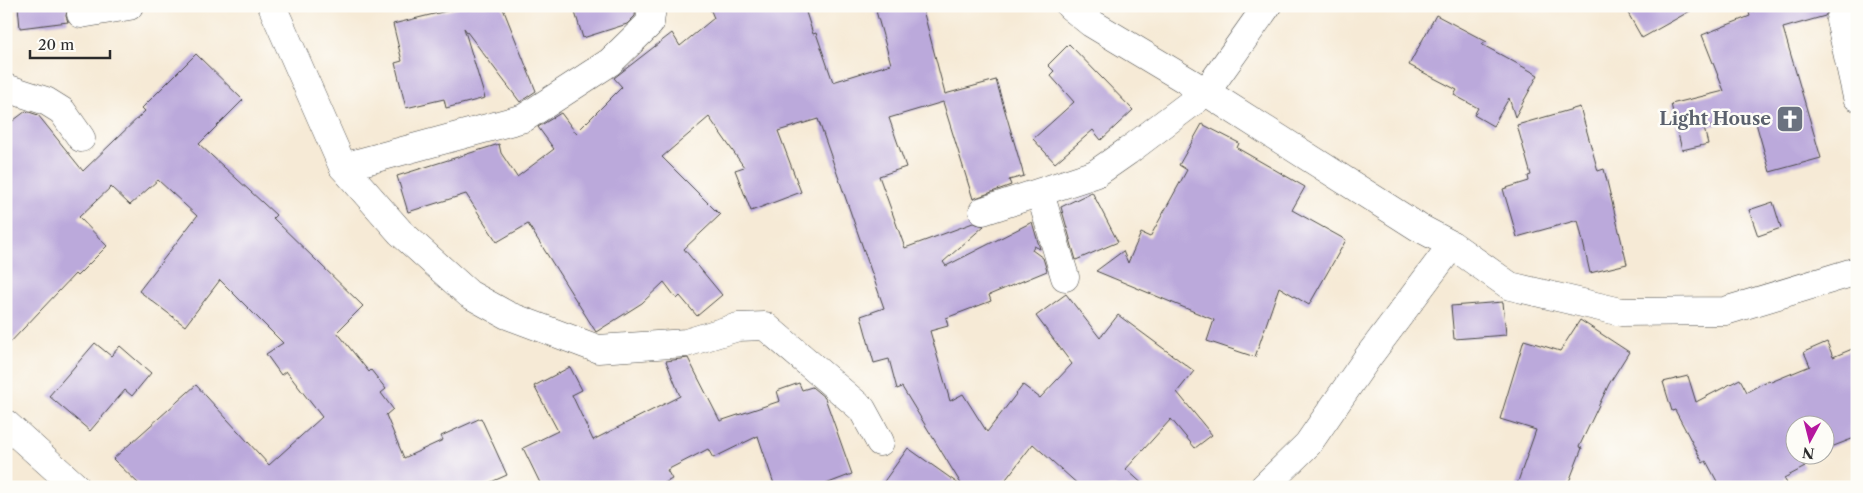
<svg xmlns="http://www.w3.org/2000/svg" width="1863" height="493" font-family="'Libre Caslon Text',serif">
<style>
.building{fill:#bba9db}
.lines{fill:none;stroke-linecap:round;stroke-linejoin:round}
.minor-casing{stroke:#494845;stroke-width:29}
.minor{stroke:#fff;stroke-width:28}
.labels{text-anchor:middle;stroke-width:5;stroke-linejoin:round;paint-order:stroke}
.worship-label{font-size:18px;font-weight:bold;fill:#5b616d;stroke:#fdfcf7;text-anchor:end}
</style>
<rect width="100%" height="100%" fill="#fdfcf7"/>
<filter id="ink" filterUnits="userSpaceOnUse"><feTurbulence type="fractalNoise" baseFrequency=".02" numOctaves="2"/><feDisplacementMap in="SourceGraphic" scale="10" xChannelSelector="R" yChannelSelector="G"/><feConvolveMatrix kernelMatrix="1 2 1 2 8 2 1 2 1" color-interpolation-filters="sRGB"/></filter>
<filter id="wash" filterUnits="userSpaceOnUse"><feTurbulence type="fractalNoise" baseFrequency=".0096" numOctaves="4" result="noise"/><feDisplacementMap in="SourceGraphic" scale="20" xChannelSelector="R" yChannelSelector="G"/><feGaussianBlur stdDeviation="1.12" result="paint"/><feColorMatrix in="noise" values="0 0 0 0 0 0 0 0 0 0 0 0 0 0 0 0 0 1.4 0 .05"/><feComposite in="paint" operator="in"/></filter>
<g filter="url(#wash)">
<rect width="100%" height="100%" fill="#f6ead6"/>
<g id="blocks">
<!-- building -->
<g class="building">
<path d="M18 6H68L66 16 68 22 20 28Z"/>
<path d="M467 6H502L536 91 520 102 464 28 485 98 446 108 444 99 406 108 395 63 402 61 393 24Z"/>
<path d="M573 6H636L635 16 627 24 583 38Z"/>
<path d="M709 6H804L813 34 816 33 833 82 891 64 876 11 895 6H922L945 94 996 80 1024 176 1009 180 1011 185 973 199 943 102 889 118 906 167 879 176 905 248 973 223 984 226 943 262 946 266 1032 222 1040 249 1034 246 1032 250 1043 258 1047 271 989 295 991 301 946 318 948 326 930 331 950 401 963 394 987 432 1023 385 1040 398 1072 364 1036 316 1066 294 1100 338 1118 315 1194 371 1177 392 1212 435 1195 448 1171 419 1126 469 1146 487H1081L1033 444 1000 487H963L902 387 897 389 889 359 874 363 861 316 884 308 818 119 778 131 801 192 751 211 735 170 744 167 709 117 662 157 720 215 684 249 722 295 697 316 680 296 677 299 664 282 642 303 596 332 528 224 497 242 466 194 408 212 397 176 499 144 501 153 517 177 554 149 538 127 561 113 576 133 622 87 614 78 672 33 680 46 714 18Z"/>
<path d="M1624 6H1699L1642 38Z"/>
<path d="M1764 6H1834L1829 9 1825 16 1783 28 1821 158 1770 172 1754 116 1704 128 1708 144 1682 150 1671 104 1724 91 1702 35 1750 16 1749 13Z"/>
<path d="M1436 15 1487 42 1481 44 1538 75 1515 117 1509 98 1493 126 1474 115 1478 108 1454 95 1457 90 1409 65Z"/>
<path d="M1069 44 1133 110 1101 140 1093 130 1055 163 1033 139 1074 102 1050 75 1054 71 1048 65Z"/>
<path d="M196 54 243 100 199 144 276 215 273 218 363 306 337 332 369 372 371 370 386 389 381 393 393 409 386 415 404 458 443 440 441 436 481 418 507 475 480 487H142L113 459 196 385 269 465 322 417 286 371 281 375 266 354 283 343 220 280 185 326 139 291 197 216 158 180 130 205 111 187 79 217 107 246 77 276 75 274 6 347V126L26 111 38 115 83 171 145 111 142 108Z"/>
<path d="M1580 107 1598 171 1604 169 1627 264 1590 273 1578 220 1517 237 1503 189 1529 181 1528 176 1531 175 1517 125Z"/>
<path d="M1202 124 1239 143 1237 148 1305 187 1292 210 1346 240 1309 305 1279 287 1255 357 1207 341 1214 320 1096 271 1123 251 1128 263 1141 233 1150 237 1187 170 1179 165Z"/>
<path d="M1092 192 1118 242 1076 260 1061 207Z"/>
<path d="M1773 202 1781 228 1758 236 1749 210Z"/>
<path d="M1503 302 1506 335 1454 339 1451 306Z"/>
<path d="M1580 320 1629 352 1609 384 1579 447 1582 448 1567 487H1516L1536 430 1500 419 1524 340 1560 351Z"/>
<path d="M1827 342 1833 357 1857 347V437L1826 449V426H1796V456H1809L1800 459 1805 467 1784 478 1789 487H1720L1706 461 1703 463 1675 410 1672 411 1663 382 1688 376 1696 402 1740 379 1747 392 1769 380 1771 382 1810 366 1804 352Z"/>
<path d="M95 343 111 356 120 346 151 373 132 396 125 390 90 431 49 396Z"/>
<path d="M688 358 720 421 780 401 777 391 799 383 802 390 812 387 825 398 852 474 818 487H775L758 436 713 458 708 449 667 470 672 479 657 487H542L523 448 558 431 534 386 570 367 582 390 572 395 593 440 680 396 666 361Z"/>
<path d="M908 448 963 487H880Z"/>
</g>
</g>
</g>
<g filter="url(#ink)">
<use href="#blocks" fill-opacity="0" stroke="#494845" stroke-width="1"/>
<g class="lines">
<!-- minor casing -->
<g class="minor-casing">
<g id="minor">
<path d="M272 6 343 167 400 232 469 294 507 315 598 349 686 343 738 327 765 326 862 409 880 442"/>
<path d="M1070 6 1091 23 1206 92 1418 227 1452 245 1510 286 1621 312 1725 311 1857 271"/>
<path d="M81 14 129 6"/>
<path d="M1840 20 1857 97"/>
<path d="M6 88 46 101 62 111 81 138"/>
<path d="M343 167 524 118 610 62 650 23 652 6"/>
<path d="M1040 193 1065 277"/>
<path d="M983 211 1095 174 1128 151 1206 92 1267 6"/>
<path d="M6 424 76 487"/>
<path d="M1264 487 1308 444 1368 357 1452 245"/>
</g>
</g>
<!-- minor -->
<use href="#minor" class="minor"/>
</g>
</g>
<!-- icons -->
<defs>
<g id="church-square" transform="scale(1.4375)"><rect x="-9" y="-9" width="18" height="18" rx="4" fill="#6b7280" stroke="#fdfcf7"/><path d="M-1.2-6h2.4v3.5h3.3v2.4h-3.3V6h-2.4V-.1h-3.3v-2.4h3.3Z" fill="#fff"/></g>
</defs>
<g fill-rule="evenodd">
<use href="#church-square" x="1790" y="119"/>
</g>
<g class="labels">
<!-- worship labels -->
<g class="worship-label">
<text x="1771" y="125">Light House</text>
</g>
</g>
<!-- margin -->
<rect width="1863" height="493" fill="none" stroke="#fdfcf7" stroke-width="25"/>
<!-- north arrow -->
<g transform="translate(1810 440) rotate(187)"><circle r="24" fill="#fdfcf7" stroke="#a9a8a5"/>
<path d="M0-4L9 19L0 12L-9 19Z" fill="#b5179e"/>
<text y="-8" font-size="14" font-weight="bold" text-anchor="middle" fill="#2b2b2b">N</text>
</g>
<!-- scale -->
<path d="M30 50v8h80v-8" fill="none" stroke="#2b2b2b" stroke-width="2.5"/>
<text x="38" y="50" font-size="15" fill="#2b2b2b" stroke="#fdfcf7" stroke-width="4" paint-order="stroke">20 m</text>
</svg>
